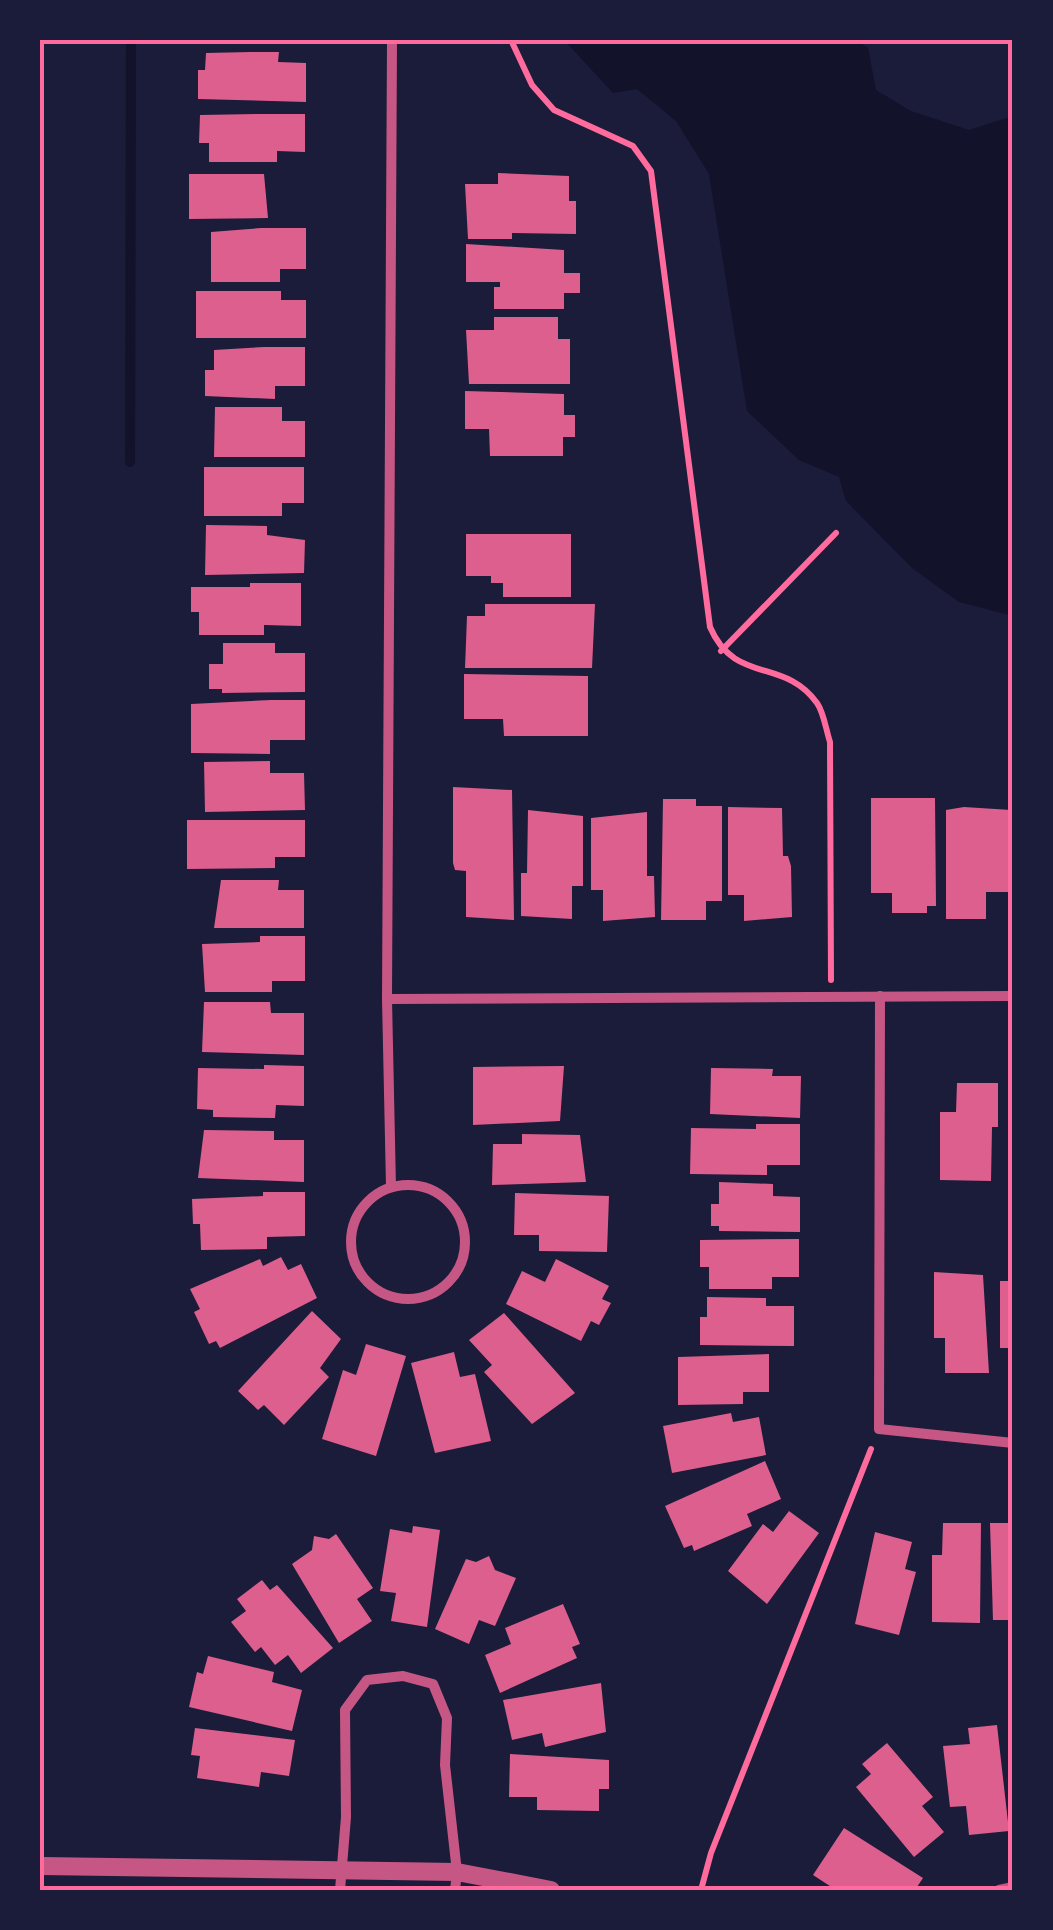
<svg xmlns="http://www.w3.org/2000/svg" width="1053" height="1930" font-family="Jost,sans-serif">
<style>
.water{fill:#12122b}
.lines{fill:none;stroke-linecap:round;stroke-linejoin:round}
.stream{stroke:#12122b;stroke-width:10}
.building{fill:#dd5f8e}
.path{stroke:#ff6b9d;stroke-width:6}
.minor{stroke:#c65784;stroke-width:10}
.tertiary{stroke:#c65784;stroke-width:18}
.neatline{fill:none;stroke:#ff6b9d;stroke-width:4}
</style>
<rect width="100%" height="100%" fill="#1b1b3a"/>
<!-- water -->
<path class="water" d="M564 40H856L868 48 876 90 911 111 969 130 1013 116V616L959 602 912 568 846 501 839 477 799 460 747 411 709 174 676 121 637 89 613 93Z"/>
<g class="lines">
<!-- stream -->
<path class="stream" d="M130 462 131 40"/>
</g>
<!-- building -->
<g class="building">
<path d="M250 52H279L278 62 306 63V102L198 99V70H205L206 53Z"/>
<path d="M260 114H305V152L277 151V162H209V143H199L200 115Z"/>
<path d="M498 173 569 176V201H576V234L512 233V239H468L465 184H498Z"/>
<path d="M189 174H264L268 218 189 219Z"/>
<path d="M261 228H306V269H280V282H211V232Z"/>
<path d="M466 244 564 250V273H580V293H564V309H494V287H500V282H466Z"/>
<path d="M196 291H281V300H306V338H196Z"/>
<path d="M494 317H558V339H570V384H469L466 330H494Z"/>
<path d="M264 347H305V386H275V399L205 396V370H214V350Z"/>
<path d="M465 391 564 394V415H575V437H563V456H490L489 429H465Z"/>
<path d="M215 407H282V421H305V457H214Z"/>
<path d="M204 467H304V503H282V516H204Z"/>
<path d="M206 525 267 526V535L305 540 304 573 205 575Z"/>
<path d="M466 534H571V597H503V583H491V576H466Z"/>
<path d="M250 583H301V626L264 625V635H199V612H191V587H250Z"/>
<path d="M485 604H595L592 668H465L467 616H485Z"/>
<path d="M223 643H275V653H305V692L222 693V689H209V664H223Z"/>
<path d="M464 674 588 676V736H504L503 719H464Z"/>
<path d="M271 700H305V740H270V754L191 753V704Z"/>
<path d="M270 761V773H304L305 810 205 812 204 762Z"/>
<path d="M453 787 512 790 514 920 466 917V871L455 870 453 863Z"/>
<path d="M871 798H935L936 906H927V913H892V893H871Z"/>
<path d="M663 799H696V806H722V901H706V920H661Z"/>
<path d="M728 807 782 808 783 856H788L791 866 792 917 744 921V895H728Z"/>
<path d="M964 807 1011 810V892H986V919H946V810Z"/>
<path d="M528 810 583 816V886H572V919L521 916V873H527Z"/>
<path d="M647 812V876H654L655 917 603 921V890H591V818Z"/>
<path d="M187 820H305V857H275V868L187 869Z"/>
<path d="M221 880H279L278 890H304V928H214Z"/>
<path d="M260 936H305V981H272V992H205L202 944 260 942Z"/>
<path d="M204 1002H270L271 1013H304V1055L202 1052Z"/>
<path d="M264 1065 304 1066V1106L276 1105 275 1118 213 1117V1110L197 1109 198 1068 264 1069Z"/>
<path d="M564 1066 560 1121 473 1125V1067Z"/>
<path d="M711 1068 773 1069 772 1076H801L800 1118 710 1114Z"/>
<rect x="1009" y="1080" width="4" height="94"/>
<path d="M957 1083H998V1127H992L991 1181 940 1180V1112H956Z"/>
<path d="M756 1124H800V1165H767V1175L690 1174 691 1128 756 1129Z"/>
<path d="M204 1130 274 1131V1140H304V1182L198 1178Z"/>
<path d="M522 1134 580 1135 586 1182 492 1185 493 1144H522Z"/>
<path d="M719 1182 773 1184V1196L800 1197V1232L719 1231V1226H711V1204H719Z"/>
<path d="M263 1192H305V1236L267 1237V1249L201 1250 200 1224H193L192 1199 263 1196Z"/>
<path d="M515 1193 609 1196 607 1252 539 1251V1235H514Z"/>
<path d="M799 1239V1277H772V1289H709V1267H700V1240Z"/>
<path d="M281 1257 288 1270 301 1264 317 1298 220 1348 216 1341 209 1344 194 1312 200 1309 190 1289 260 1259 263 1266Z"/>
<path d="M556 1259 609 1286 602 1299 611 1303 599 1325 591 1321 581 1341 506 1304 522 1271 545 1282Z"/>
<path d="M934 1272 983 1275 989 1373H945V1338H934Z"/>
<rect x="1000" y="1281" width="13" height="67"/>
<path d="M707 1297 766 1298V1306H794V1346L700 1345V1317H707Z"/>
<path d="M312 1311 341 1339 320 1368 329 1377 284 1425 264 1405 258 1410 238 1391Z"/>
<path d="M504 1313 575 1393 532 1424 484 1372 492 1365 469 1340Z"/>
<path d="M366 1344 406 1356 376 1456 322 1439 343 1370 356 1375Z"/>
<path d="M454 1352 460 1377 475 1374 491 1441 435 1453 411 1363Z"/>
<path d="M769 1354V1392H743V1404L678 1405V1357Z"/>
<path d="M731 1413 733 1422 759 1417 766 1455 672 1473 663 1426Z"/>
<path d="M765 1461 781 1499 747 1514 752 1526 694 1551 692 1545 684 1548 665 1506Z"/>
<path d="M789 1511 819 1533 767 1604 728 1571 763 1524 773 1532Z"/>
<path d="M943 1523H981L980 1623 932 1622V1555H942Z"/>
<path d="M990 1523H1013V1620H993Z"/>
<path d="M413 1526 440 1530 427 1627 391 1621 396 1593 380 1591 390 1529 412 1533Z"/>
<path d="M875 1532 912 1542 905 1569 916 1572 899 1635 855 1624Z"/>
<path d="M336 1534 373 1588 357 1599 372 1621 339 1643 292 1564 312 1550 314 1536 329 1539Z"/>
<path d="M489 1556 495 1570 516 1578 495 1626 479 1620 469 1644 435 1629 466 1559 476 1562Z"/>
<path d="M262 1580 270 1590 277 1585 333 1648 301 1673 288 1655 275 1665 261 1647 255 1652 231 1622 246 1611 237 1599Z"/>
<path d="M563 1604 580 1644 572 1647 577 1658 500 1693 485 1655 511 1644 505 1628Z"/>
<path d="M208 1656 274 1672 272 1682 302 1690 292 1731 189 1707 197 1672 203 1674Z"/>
<path d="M601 1683 606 1732 545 1747 542 1733 512 1740 503 1700Z"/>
<path d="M997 1725 1009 1831 969 1835 966 1806 950 1807 943 1746 970 1744 968 1728Z"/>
<path d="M195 1728 295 1740 289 1776 261 1772 259 1787 197 1778 200 1756 191 1755Z"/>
<path d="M887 1743 933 1797 922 1806 944 1832 914 1857 856 1787 871 1774 862 1764Z"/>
<path d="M510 1754 609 1760V1789H599V1811L537 1810V1797H509Z"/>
<path d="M844 1828 923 1878 915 1890H836L813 1875Z"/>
</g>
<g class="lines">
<!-- path -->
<g class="path">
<path d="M511 40 532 85 554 110 633 146 651 171 710 627C735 685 784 657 817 703 824 713 826 730 830 742L831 980"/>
<path d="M721 651 836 533"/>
<path d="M701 1890 711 1853 871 1449"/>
</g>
<!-- minor -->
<g class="minor">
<path d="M880 996 879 1429 1013 1443"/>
<path d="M387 999 1013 996"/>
<circle cx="408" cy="1242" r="57"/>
<path d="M391 1187 387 999 392 40"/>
<path d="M340 1890 346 1817 345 1710 367 1680 403 1676 433 1684 447 1718 445 1765 457 1872 455 1890"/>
<path d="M999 1890 1013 1887"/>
</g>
<!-- tertiary -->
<path class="tertiary" d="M40 1866 457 1872 551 1890"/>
</g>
<!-- border -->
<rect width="1053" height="1930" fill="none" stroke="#1b1b3a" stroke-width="85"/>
<rect x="42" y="42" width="968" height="1846" class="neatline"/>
</svg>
